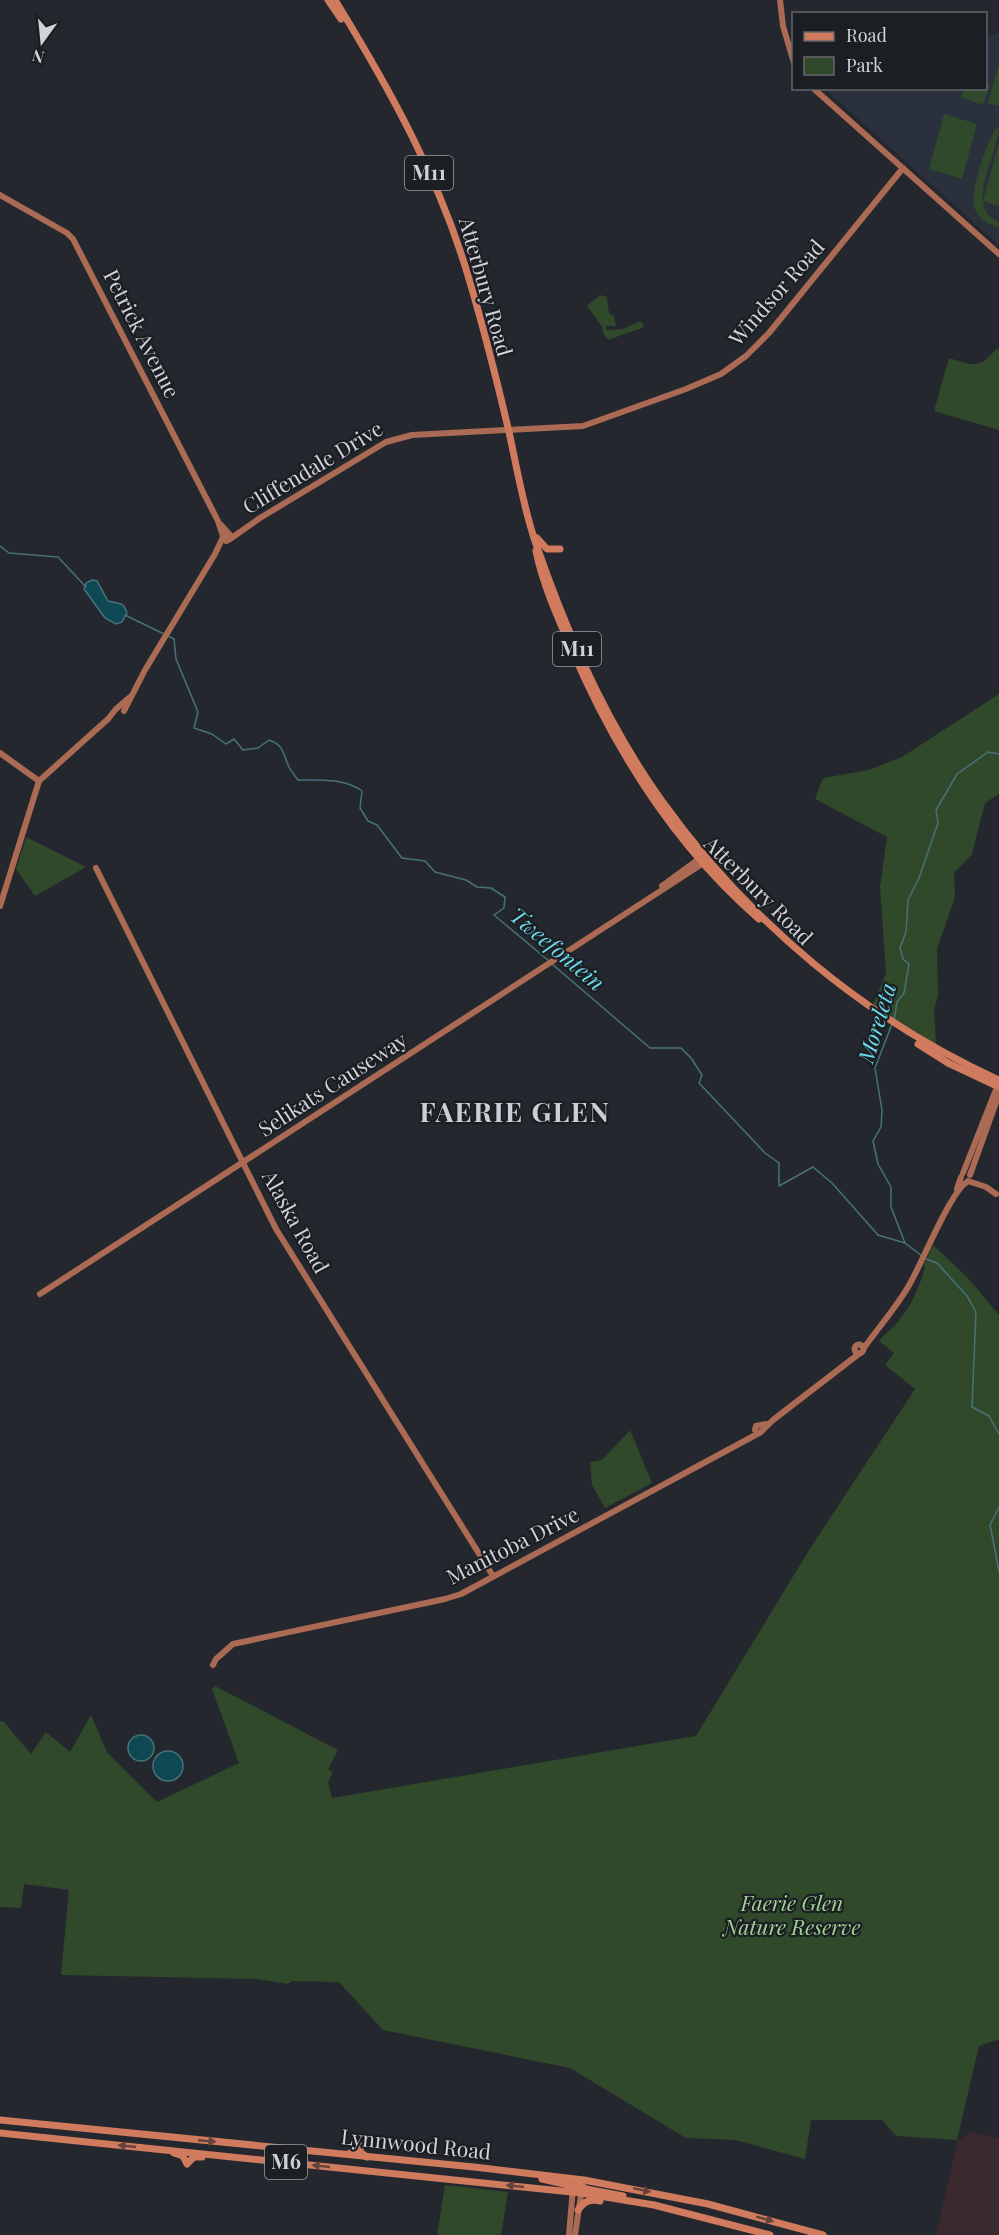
<svg xmlns="http://www.w3.org/2000/svg" width="999" height="2235" font-family="'Playfair Display',serif">
<style>
.commercial{fill:#3b2930}
.built{fill:#2b313c}
.green{fill:#30492a}
.water{fill:#0e4953;stroke:#48727b;stroke-width:1.5}
.lines{fill:none;stroke-linecap:round;stroke-linejoin:round}
.stream{stroke:#48727b;stroke-width:1.5}
.secondary{stroke:#ab6a53;stroke-width:6}
.primary{stroke:#d07b5e;stroke-width:7}
.oneway{fill:#63433b}
.labels{text-anchor:middle;stroke-width:4.5;stroke-linejoin:round;paint-order:stroke}
.shield{fill:#1b1e23;stroke:#9a9da1;stroke-width:1.5}
.shield-label{font-size:20px;font-weight:bold;fill:#d1d3d7}
.street-label{font-size:21px;fill:#d1d3d7;stroke:#1b1e23}
.park-label{font-size:21px;font-style:italic;fill:#9fd392;stroke:#1b1e23}
.water-label{font-size:22px;font-style:italic;fill:#6bd9ec;stroke:#1b1e23}
.district-label{font-size:27px;font-weight:bold;letter-spacing:1.5px;fill:#caced5;stroke:#1b1e23}
</style>
<rect width="100%" height="100%" fill="#24272d"/>
<!-- commercial -->
<path class="commercial" d="M972 2132 999 2139V2235H936L958 2140Z"/>
<!-- built -->
<path class="built" d="M999 33V245L825 89 986 88V36Z"/>
<!-- green -->
<g class="green">
<path d="M999 63V106L988 103Z"/>
<path d="M986 83 990 84 983 105 961 97 964 89 986 88Z"/>
<path d="M944 114 977 124 962 179 929 169Z"/>
<path d="M999 126C999 154 962 207 999 222V227C988 225 978 218 974 207 970 193 988 135 999 126Z"/>
<path d="M999 143V206L983 201Z"/>
<path d="M600 295 607 297 609 313 614 317 616 326H606V330L623 329 641 321 644 327 608 340 602 331 603 328 587 306Z"/>
<path d="M996 349H999V430L934 411 949 358C973 365 979 370 996 349Z"/>
<path d="M999 694V794L985 803 972 854 954 873 955 897 937 949 938 996 934 1009 936 1045 873 1005 886 973 880 887 887 837 815 799 823 778 869 770 902 757Z"/>
<path d="M26 837 86 867 35 896 16 869Z"/>
<path d="M933 1245 967 1277 999 1315V2039L979 2046 957 2140 896 2136 882 2120H811L805 2159 736 2140 686 2138 570 2068 383 2030 339 1982 292 1981 288 1984 256 1979 61 1975 69 1890 24 1884 21 1908 0 1907V1721H3L31 1754 46 1732 70 1752 91 1715 107 1752 157 1802 239 1763 212 1689 215 1686 338 1750 328 1769 333 1772 328 1782 332 1798 696 1736 811 1547 915 1389 885 1365 894 1353 879 1341C884 1334 891 1330 896 1324 911 1306 919 1289 925 1267L924 1264Z"/>
<path d="M630 1430 652 1483 605 1508 592 1485 590 1462 602 1460Z"/>
<path d="M445 2185 508 2192 501 2235H437Z"/>
</g>
<!-- water -->
<g class="water">
<path d="M92 580 97 581 108 601C119 604 123 601 127 613L122 622 116 624 105 618 84 589 86 583Z"/>
<circle cx="141" cy="1748" r="13"/>
<circle cx="168" cy="1766" r="15"/>
</g>
<g class="lines">
<!-- stream -->
<g class="stream">
<path d="M0 546 9 553 58 557 86 587"/>
<path d="M125 615 164 634"/>
<path d="M168 636 174 639 176 659 198 712 194 728 212 734 226 744 234 739 243 750 258 748 269 740C284 745 283 754 289 767 291 771 295 776 298 780 319 780 344 778 362 791L360 808 368 821 377 825 402 858 425 861 435 872 466 880 477 887 491 888 505 897 504 908 494 915 549 961"/>
<path d="M552 964 650 1048H681L691 1058 702 1075 699 1083 765 1153 779 1163V1186L813 1167 832 1183 878 1235 905 1243"/>
<path d="M894 1020 897 1002 904 993 909 964 903 959 900 948 906 932 908 900 919 878 938 823 936 810 957 774 988 752 999 754"/>
<path d="M892 1024 875 1068 882 1110 881 1127 873 1141 878 1164 891 1187V1207L905 1243 922 1256"/>
<path d="M926 1259 937 1263 967 1296 976 1312 972 1407 989 1416 999 1434"/>
<path d="M999 1507 990 1525 999 1571"/>
</g>
<!-- secondary -->
<g class="secondary">
<path d="M780 0 783 26 794 63"/>
<path d="M813 88 999 254"/>
<path d="M0 195 67 233 73 239 218 521 223 536"/>
<path d="M221 525 231 536 230 539 226 541 223 536 228 533"/>
<path d="M230 539 260 518 386 442 412 435 583 426 686 389 721 374 746 356 769 333 903 168"/>
<path d="M124 711 145 670 215 554 223 537"/>
<path d="M0 753 39 781"/>
<path d="M96 868 276 1229 493 1576"/>
<path d="M662 886 699 859"/>
<path d="M0 906 39 781 108 719 116 709 130 697"/>
<path d="M963 1173 999 1082"/>
<path d="M970 1175 999 1094"/>
<path d="M968 1181 986 1187 996 1194"/>
<path d="M957 1189 961 1177"/>
<path d="M40 1294 702 864"/>
<circle cx="859" cy="1349" r="4.5"/>
<path d="M864 1348C878 1328 895 1309 908 1287 921 1266 950 1192 967 1182"/>
<path d="M755 1430 756 1426 766 1424"/>
<path d="M213 1665 216 1659 233 1644 445 1599 461 1594 761 1432 773 1420 860 1353"/>
<path d="M569 2235 573 2188"/>
<path d="M575 2235 582 2188"/>
</g>
<!-- primary -->
<g class="primary">
<path d="M328 0 341 19"/>
<path d="M335 0C389 88 440 179 469 279 484 329 497 381 509 432 517 468 523 506 535 541 566 632 606 723 662 801 748 921 865 1019 999 1080"/>
<path d="M537 538 547 549H560"/>
<path d="M536 551C543 585 558 618 572 650 615 750 676 847 759 919"/>
<path d="M918 1044 948 1063 999 1087"/>
<path d="M0 2120 474 2167 584 2180 708 2204 823 2235"/>
<path d="M0 2133 581 2193 654 2205 770 2235"/>
<path d="M174 2153 183 2156 187 2164 194 2157H202"/>
<path d="M348 2154 355 2151 359 2145 361 2153 367 2157"/>
<path d="M542 2179 573 2186 581 2193"/>
<path d="M577 2183 586 2189 623 2196"/>
<path d="M578 2210C584 2201 590 2199 600 2201"/>
</g>
</g>
<!-- one-way arrows -->
<defs><path id="oneway-solid" d="M-6-.8H1V-3.2L6.5 0L1 3.2V.8H-6Z" transform="scale(1.5)"/></defs>
<g class="oneway">
<use href="#oneway-solid" transform="translate(207 2141) rotate(5)"/>
<use href="#oneway-solid" transform="translate(127 2146) rotate(-174)"/>
<use href="#oneway-solid" transform="translate(321 2166) rotate(-174)"/>
<use href="#oneway-solid" transform="translate(515 2186) rotate(-174)"/>
<use href="#oneway-solid" transform="translate(642 2190) rotate(12)"/>
<use href="#oneway-solid" transform="translate(765 2219) rotate(15)"/>
</g>
<g class="labels">
<!-- shield labels -->
<g class="shield">
<rect x="405" y="156" width="48" height="34" rx="4.5"/>
<rect x="553" y="632" width="48" height="34" rx="4.5"/>
<rect x="265" y="2145" width="42" height="34" rx="4.5"/>
</g>
<g class="shield-label">
<text x="429" y="180">M11</text>
<text x="577" y="656">M11</text>
<text x="286" y="2169">M6</text>
</g>
<!-- street labels -->
<g class="street-label">
<text transform="translate(485 287) rotate(74)" y="7">Atterbury Road</text>
<text transform="translate(777 293) rotate(-49)" y="7">Windsor Road</text>
<text transform="translate(141 334) rotate(63)" y="7">Petrick Avenue</text>
<text transform="translate(313 468) rotate(-31)" y="7">Cliffendale Drive</text>
<text transform="translate(758 891) rotate(45)" y="7">Atterbury Road</text>
<text transform="translate(333 1085) rotate(-33)" y="7">Selikats Causeway</text>
<text transform="translate(295 1222) rotate(61)" y="7">Alaska Road</text>
<text transform="translate(513 1546) rotate(-27)" y="7">Manitoba Drive</text>
<text transform="translate(416 2145) rotate(6)" y="7">Lynnwood Road</text>
</g>
<!-- park labels -->
<g class="park-label">
<text x="792" y="1911">Faerie Glen<tspan x="792" dy="24">Nature Reserve</tspan></text>
</g>
<!-- water labels -->
<g class="water-label">
<text transform="translate(557 949) rotate(40)" y="8">Tweefontein</text>
<text transform="translate(877 1023) rotate(-73)" y="8">Moreleta</text>
</g>
<!-- district labels -->
<g class="district-label">
<text x="515" y="1122">FAERIE GLEN</text>
</g>
</g>
<!-- legend -->
<rect x="792" y="12" width="195" height="78" fill="#1b1e23" stroke="#64666b" stroke-width="1.5"/>
<rect x="804" y="32" width="30" height="9" fill="#d07b5e" stroke="#64666b" stroke-width="1.5"/>
<text x="846" y="42" font-size="18" fill="#d1d3d7">Road</text>
<rect x="804" y="57" width="30" height="18" fill="#30492a" stroke="#64666b" stroke-width="1.5"/>
<text x="846" y="72" font-size="18" fill="#d1d3d7">Park</text>
<!-- north arrow -->
<g transform="translate(42 42) rotate(195)" stroke="#1b1e23" stroke-width="4.5" paint-order="stroke">
<path d="M0-4.5L10 22L0 15L-10 22Z" fill="#d1d3d7"/>
<text y="-9" font-size="16" font-weight="bold" text-anchor="middle" fill="#d1d3d7">N</text>
</g>
</svg>
